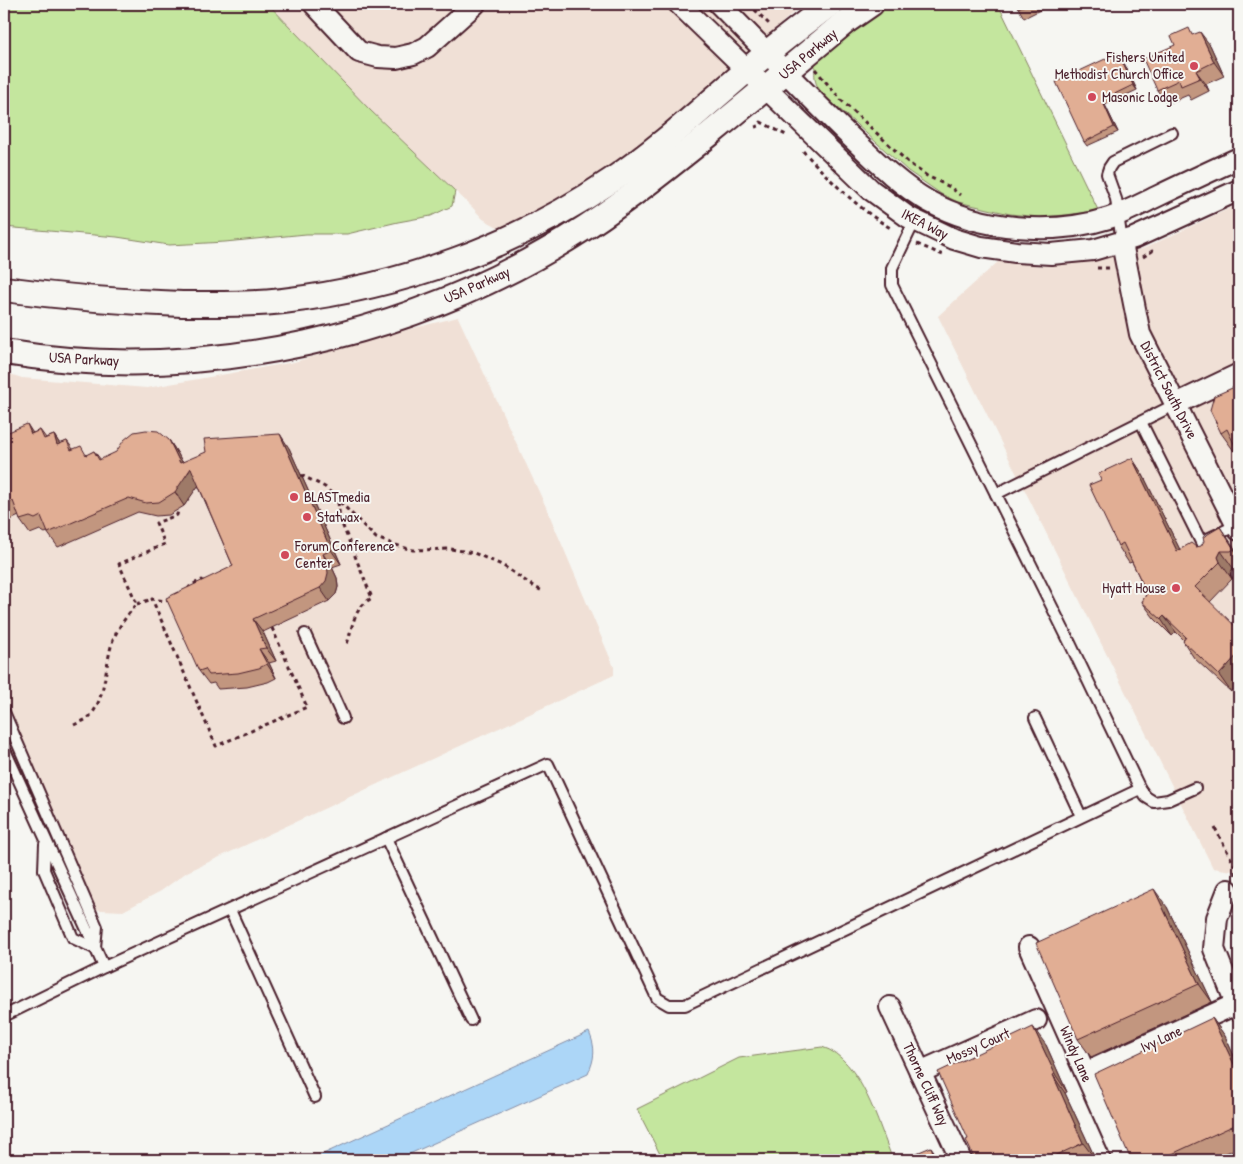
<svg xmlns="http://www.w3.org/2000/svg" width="1243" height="1164" font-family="'Patrick Hand',sans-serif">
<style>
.built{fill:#f0e0d6}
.green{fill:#c4e69e;stroke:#878264}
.water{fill:#acd6f7;stroke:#858da5}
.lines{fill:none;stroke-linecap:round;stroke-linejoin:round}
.service-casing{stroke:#4a1f2b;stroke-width:14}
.minor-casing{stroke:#4a1f2b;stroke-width:24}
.tertiary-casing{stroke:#4a1f2b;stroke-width:28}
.path{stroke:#4a1f2b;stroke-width:3;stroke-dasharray:4 4;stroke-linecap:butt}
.service{stroke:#f6f6f2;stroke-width:10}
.minor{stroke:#f6f6f2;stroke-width:20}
.tertiary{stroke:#f6f6f2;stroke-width:24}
.wall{fill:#c2967f;stroke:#4a1f2b}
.shaded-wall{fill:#9e7a68;stroke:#4a1f2b}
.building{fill:#e1ae94;stroke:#4a1f2b}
.poi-dot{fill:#d1495b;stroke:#f6f6f2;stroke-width:2}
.labels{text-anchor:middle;stroke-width:4;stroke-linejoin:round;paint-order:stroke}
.street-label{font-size:15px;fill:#4a1f2b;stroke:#f6f6f2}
.poi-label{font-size:15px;fill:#4a1f2b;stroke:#f6f6f2;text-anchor:start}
</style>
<rect width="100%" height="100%" fill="#f6f6f2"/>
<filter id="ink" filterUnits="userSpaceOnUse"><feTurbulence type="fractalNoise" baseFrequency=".02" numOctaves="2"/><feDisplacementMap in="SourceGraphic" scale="10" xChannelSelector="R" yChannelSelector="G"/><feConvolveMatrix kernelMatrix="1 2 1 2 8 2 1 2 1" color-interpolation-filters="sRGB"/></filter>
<g filter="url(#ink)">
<!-- built -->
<g class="built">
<path d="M268 4H802L690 109 600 177 505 231 483 219 472 207 370 110Z"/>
<path d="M1239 204V872L1213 868 938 316 999 261 1042 266 1095 261 1145 248Z"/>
<path d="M458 317 546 507 614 667V675L187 872 161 891 123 911 81 909 63 895 4 760V372L22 378 147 388 294 362 398 332Z"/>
</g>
<!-- green -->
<g class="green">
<path d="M4 4H268L370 110 455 191 452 206 431 216 398 222 347 234H306L225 242 169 245 117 237 4 227Z"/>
<path d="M886 4H998L1098 210 1066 215 1039 217 1010 214 958 202 941 194 908 171 826 97C812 83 815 78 815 59Z"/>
<path d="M822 1047C861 1058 879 1127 893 1160H663L637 1109 739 1058Z"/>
</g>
<!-- water -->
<path class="water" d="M589 1032C596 1048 595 1058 588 1074L396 1160H310Z"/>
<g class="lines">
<!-- service casing -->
<g class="service-casing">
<g id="service">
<path d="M1122 243 1116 199 1107 174 1109 168 1113 162 1172 133"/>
<path d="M1141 422 1201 542 1237 525"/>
<path d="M996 494 1176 404"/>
<path d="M1237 574H1239"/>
<path d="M305 634 343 718"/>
<path d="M4 712 97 927 95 947"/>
<path d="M1035 718 1081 816"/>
<path d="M4 748 104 967 4 1016"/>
<path d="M1140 789 1146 797 1154 802 1168 800 1195 788"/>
<path d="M386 838 471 1020"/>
<path d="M45 844 44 870 73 938 94 948"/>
<path d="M230 910 315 1097"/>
<path d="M104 967 548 764 657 998 669 1005H685L1140 789 1070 643 892 285V268L915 220"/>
</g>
</g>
<!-- minor casing -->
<g class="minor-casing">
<g id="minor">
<path d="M314 4 359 52 378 57 396 58 413 54 427 47 475 4"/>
<path d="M679 4 871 190 908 217 954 239 981 247 1016 252 1051 254 1093 250 1134 238 1239 190"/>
<path d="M719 4C765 50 810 99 858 144 880 165 902 186 928 201 980 230 1052 236 1109 218 1127 212 1143 203 1160 195 1187 182 1213 170 1239 158"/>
<path d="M1122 243 1140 334 1239 530"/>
<path d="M1176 404 1239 374"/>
<path d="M1228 890 1217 918 1214 949 1239 1011"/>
<path d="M1029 947 1124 1160"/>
<path d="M890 1007 961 1160"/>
<path d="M920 1072 1036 1020"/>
<path d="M1085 1073 1236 1004"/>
</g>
</g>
<!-- tertiary casing -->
<g class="tertiary-casing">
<g id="tertiary">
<path d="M4 289C63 297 123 302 182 304 216 304 250 305 283 301 401 287 514 247 612 180 667 143 714 97 765 55 786 37 808 21 830 4"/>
<path d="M4 352C204 385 417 337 586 227 630 198 670 166 711 133 756 96 801 59 845 22L871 4"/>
</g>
</g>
<!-- path -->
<g class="path">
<path d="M749 4 769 24"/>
<path d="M815 69 841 100 910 164 927 176 950 187 960 195"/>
<path d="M755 127 759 126 761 122 786 135"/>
<path d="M803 151C830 180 858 209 892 229"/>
<path d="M917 244 943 255"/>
<path d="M1143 257 1154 250"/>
<path d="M1097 268H1111"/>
<path d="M301 475 325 487 376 538 402 547 413 550 451 549 474 553 502 565 536 588 543 591"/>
<path d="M338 502 340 519 372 598C352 609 353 628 346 647"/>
<path d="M188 589 191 585 202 580 204 583"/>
<path d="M170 600 165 601 152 599 216 746 307 707 272 628"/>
<path d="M137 604 152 599"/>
<path d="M74 725C78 723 84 721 88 718 106 702 105 662 113 640 119 626 127 615 137 604L119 564 165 544 156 523 177 515 178 511"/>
<path d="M1215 828 1235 866V875"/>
</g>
<!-- service -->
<use href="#service" class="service"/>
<!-- minor -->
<use href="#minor" class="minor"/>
<!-- tertiary -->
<use href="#tertiary" class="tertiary"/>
</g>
<!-- wall -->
<g class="wall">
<path d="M1016 4H1044L1046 7 1024 18Z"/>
<path d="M1194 35 1210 45 1224 76 1206 84 1209 91 1191 100 1188 95 1167 104 1157 90 1175 45Z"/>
<path d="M1121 57 1137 90 1105 105 1118 132 1087 146 1084 142Z"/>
<path d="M1214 396 1237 449 1234 451 1221 433Z"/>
<path d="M40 430 46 438 54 435 60 444 67 441 73 449 87 455 94 451 101 460 169 440 178 454 182 462 289 448 341 564 332 567 337 578 338 587 336 594 329 601 263 632 276 661 269 663 276 678 268 682 247 687 218 689 214 683 209 684 199 671 233 566 198 485 184 506 169 515 156 516 138 512 58 547 47 532 45 533 40 530 30 534 20 520 19 516 4 523V434L33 433Z"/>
<path d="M1132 458 1143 475 1180 550 1196 547 1232 544 1239 556V568H1233L1230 574 1232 579 1210 602 1231 692 1194 658 1183 641 1184 640 1176 632 1172 636 1154 618 1142 602 1147 593 1132 562 1129 563 1118 546 1101 480Z"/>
<path d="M1167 907 1212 1002 1091 1057 1078 1039Z"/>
<path d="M1212 1018 1225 1036 1239 1067V1147L1211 1160H1131Z"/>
<path d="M1046 1045 1067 1092 1065 1093 1096 1160H975L968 1139Z"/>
</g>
<!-- shaded-wall -->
<g class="shaded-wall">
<path d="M1200 32 1210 45 1224 76 1214 62Z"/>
<path d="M1118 53 1121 57 1137 90 1133 85Z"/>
<path d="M1196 71 1206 84 1209 91 1200 78Z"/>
<path d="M1102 100 1105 105 1118 132 1114 127Z"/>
<path d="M27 424 36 438 31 434Z"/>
<path d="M280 434 289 448 341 564 331 550Z"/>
<path d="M54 435 63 449 57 445Z"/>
<path d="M169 440 178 454 188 473 191 468 201 482 184 506 175 492 180 463Z"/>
<path d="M1132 458 1143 475 1189 568 1177 551Z"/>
<path d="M1220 527 1232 544 1239 557 1234 549Z"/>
<path d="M1221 551 1233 568 1230 574 1232 579 1220 562 1218 557Z"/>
<path d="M323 554 332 567 337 578 338 587 336 594 329 601 320 588Z"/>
<path d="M1164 616 1176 632 1172 636 1161 619Z"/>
<path d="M253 619 263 632 276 661 266 648Z"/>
<path d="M259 649 269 663 276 678 267 664Z"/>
<path d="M1239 653V683L1231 692 1219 675Z"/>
<path d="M1154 889 1167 907 1212 1002 1199 984Z"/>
<path d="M1212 1018 1225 1036 1239 1067V1075Z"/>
<path d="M1033 1027 1046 1045 1067 1092 1055 1074Z"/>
<path d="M1053 1075 1065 1093 1096 1160 1083 1143Z"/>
<path d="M931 1147 940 1160H936Z"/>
</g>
<!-- building -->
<g class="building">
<path d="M1016 4H1028L1018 8Z"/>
<path d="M1189 28 1192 35 1200 32 1214 62 1196 71 1200 78 1181 86 1179 80 1157 90 1143 59 1175 45 1171 36Z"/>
<path d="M1118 53 1133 85 1102 100 1114 127 1084 142 1056 82Z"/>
<path d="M1239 385V454L1227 429 1221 433 1210 410 1214 396Z"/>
<path d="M27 424 31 434 40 430 44 439 54 435 57 445 67 441 71 450 81 446 86 455 94 451 99 460 116 452 124 440 134 432 146 430 158 431 169 440 180 463 206 452 204 439 280 434 331 550 323 554 327 564 328 573 326 581 320 588 253 619 266 648 259 649 267 664 259 668 238 673 209 675 205 669 199 671 166 598 233 566 191 468 175 492 159 502 146 503 129 498 48 533 41 516 35 519 30 517 20 520 13 501 4 505V434Z"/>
<path d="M1132 458 1177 551 1191 543 1196 547 1201 546 1204 541 1203 537 1220 527 1234 549 1231 551H1221L1218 557 1220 562 1195 587 1239 630V653L1219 675 1183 641 1186 637 1164 616 1161 619 1142 602 1147 593 1123 543 1118 546 1089 485 1101 480 1098 474Z"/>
<path d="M1239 687V696L1234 692Z"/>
<path d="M1154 889 1199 984 1078 1039 1036 943Z"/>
<path d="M1239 914V922L1236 916Z"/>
<path d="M1212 1018 1239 1075V1123L1159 1160H1131L1094 1074Z"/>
<path d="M1033 1027 1055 1074 1053 1075 1083 1143 1046 1160H975L966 1140 968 1139 938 1072Z"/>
<path d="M931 1147 936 1160H900Z"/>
</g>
</g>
<!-- markers -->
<g class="poi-dot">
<circle cx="1194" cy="66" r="5"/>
<circle cx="1092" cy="97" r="5"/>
<circle cx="294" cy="497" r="5"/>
<circle cx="307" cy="517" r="5"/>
<circle cx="285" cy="555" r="5"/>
<circle cx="1176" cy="588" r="5"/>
</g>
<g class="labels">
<!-- street labels -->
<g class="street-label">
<text transform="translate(808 54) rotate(-40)" y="5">USA Parkway</text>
<text transform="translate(925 224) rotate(27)" y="5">IKEA Way</text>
<text transform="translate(477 285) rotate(-24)" y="5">USA Parkway</text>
<text transform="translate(84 359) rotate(3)" y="5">USA Parkway</text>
<text transform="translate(1169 390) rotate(63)" y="5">District South Drive</text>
<text transform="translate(1161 1039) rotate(-25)" y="5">Ivy Lane</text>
<text transform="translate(978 1046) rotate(-24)" y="5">Mossy Court</text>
<text transform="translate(1076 1054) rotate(66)" y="5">Windy Lane</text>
<text transform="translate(926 1084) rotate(65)" y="5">Thorne Cliff Way</text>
</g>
<!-- poi labels -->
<g class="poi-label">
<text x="1184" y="62" text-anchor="end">Fishers United<tspan x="1184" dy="17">Methodist Church Office</tspan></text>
<text x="1102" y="102">Masonic Lodge</text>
<text x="304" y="502">BLASTmedia</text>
<text x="317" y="522">Statwax</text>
<text x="295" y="551">Forum Conference<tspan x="295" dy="17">Center</tspan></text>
<text x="1166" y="593" text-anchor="end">Hyatt House</text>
</g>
</g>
<!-- margin -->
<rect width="1243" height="1164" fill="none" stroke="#f6f6f2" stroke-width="20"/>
<rect x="10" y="10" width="1223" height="1144" fill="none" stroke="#4a1f2b" stroke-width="2" filter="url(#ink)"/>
</svg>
